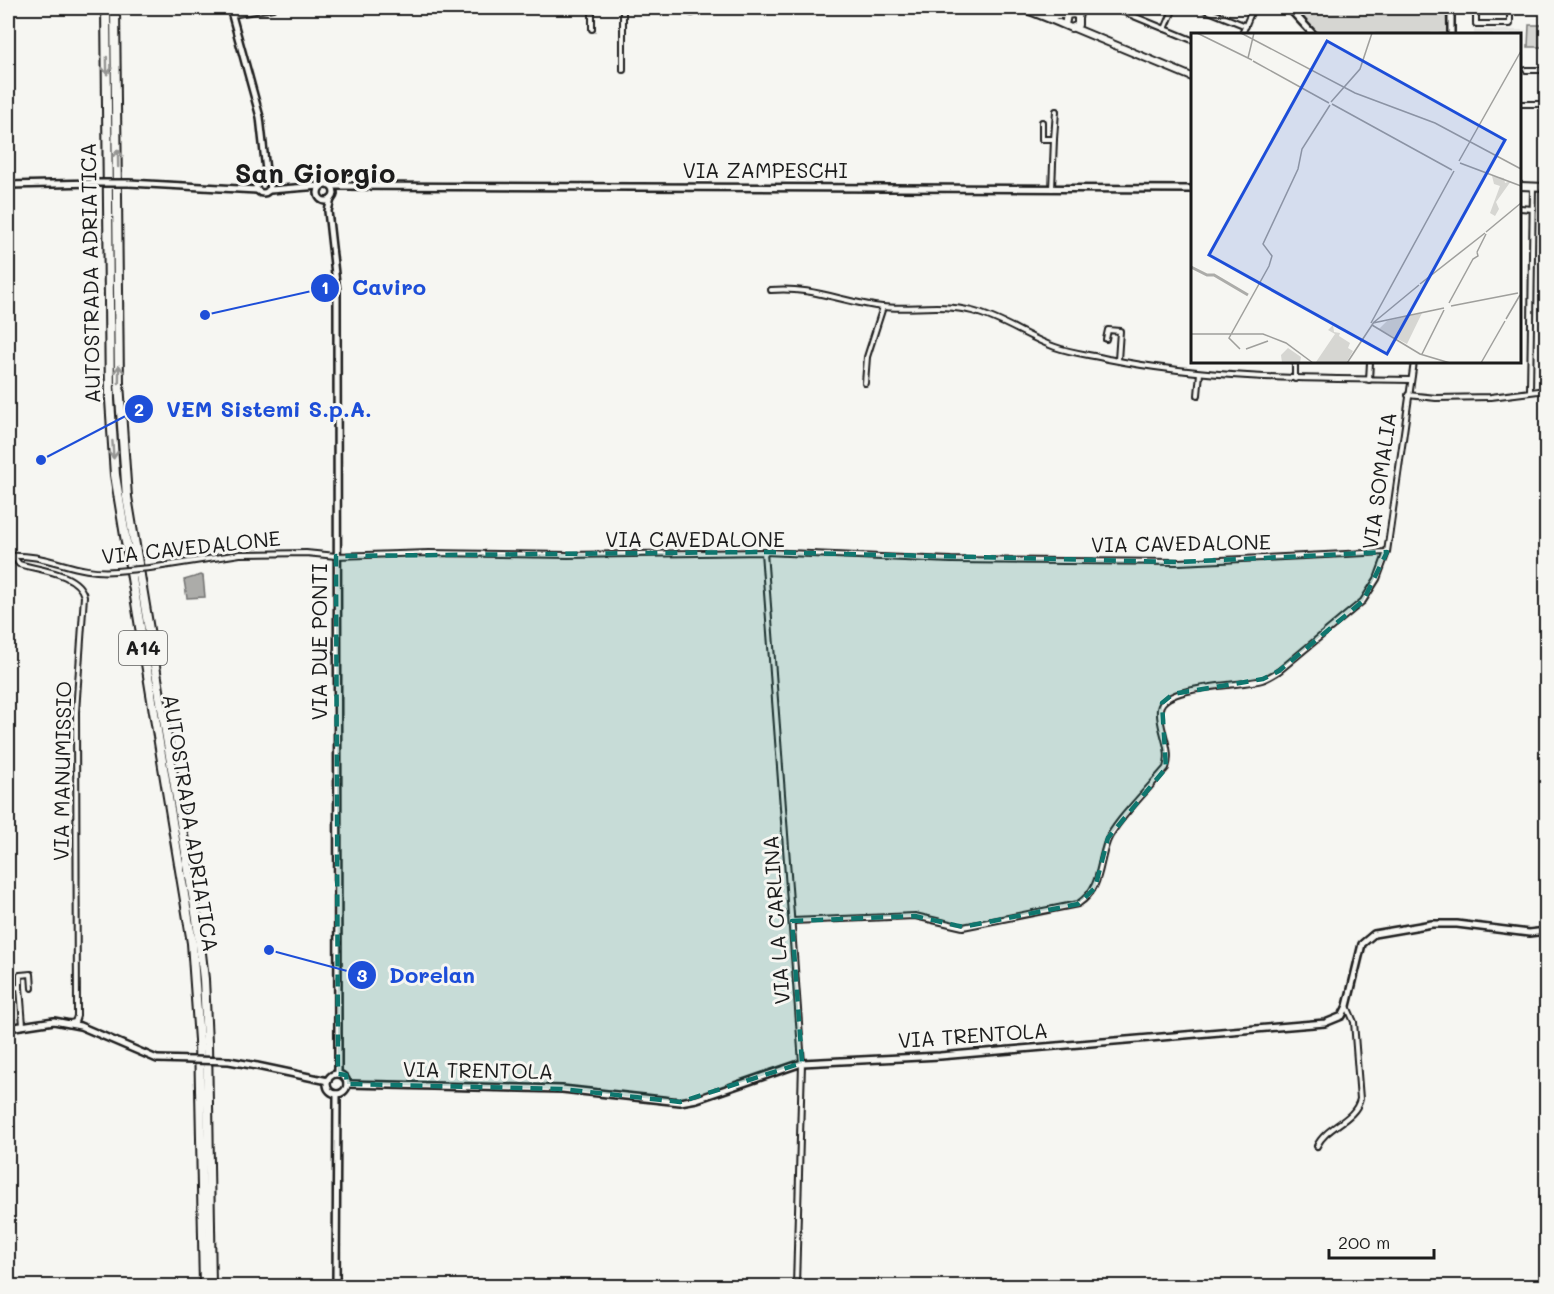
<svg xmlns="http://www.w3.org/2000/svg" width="1554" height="1294" font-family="Mali,sans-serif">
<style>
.built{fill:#e6e6e2}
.green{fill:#d6d6d2;stroke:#797977;stroke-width:1.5}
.water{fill:#acaca9;stroke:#727271;stroke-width:1.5}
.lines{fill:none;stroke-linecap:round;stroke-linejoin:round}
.street-casing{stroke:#1c1c1c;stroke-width:8}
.secondary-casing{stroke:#1c1c1c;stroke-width:10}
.primary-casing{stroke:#1c1c1c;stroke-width:10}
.highway-casing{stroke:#1c1c1c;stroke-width:12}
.street{stroke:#f6f6f2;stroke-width:4}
.secondary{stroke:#f6f6f2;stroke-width:5}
.primary{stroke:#f6f6f2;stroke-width:6}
.highway{stroke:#f6f6f2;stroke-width:8}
.street-bridge-casing{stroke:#1c1c1c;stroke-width:8;stroke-linecap:butt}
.secondary-bridge-casing{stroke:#1c1c1c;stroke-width:10;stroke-linecap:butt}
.street-bridge{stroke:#f6f6f2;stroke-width:4}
.secondary-bridge{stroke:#f6f6f2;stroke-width:5}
.oneway{stroke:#949492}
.marked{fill:#0f766e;fill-opacity:0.2;stroke:#0f766e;stroke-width:4.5;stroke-dasharray:12 8;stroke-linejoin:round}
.labels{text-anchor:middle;stroke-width:6;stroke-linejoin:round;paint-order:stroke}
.shield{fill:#f6f6f2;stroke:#5d5d5c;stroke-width:1.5}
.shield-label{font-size:20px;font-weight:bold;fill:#1c1c1c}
.street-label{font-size:21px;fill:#1c1c1c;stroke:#f6f6f2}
.district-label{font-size:27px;font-weight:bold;fill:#1c1c1c;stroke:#f6f6f2}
.inset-river{fill:none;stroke:#acaca9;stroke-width:3}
.inset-road{fill:none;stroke:#9f9f9c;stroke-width:1.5}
.view{fill:#1d4ed8;fill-opacity:0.15;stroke:#1d4ed8;stroke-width:3}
.inset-edge{fill:none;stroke:#1c1c1c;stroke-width:3}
.leader{fill:none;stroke:#1d4ed8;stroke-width:2}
.callout-dot{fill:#1d4ed8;stroke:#f6f6f2;stroke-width:2}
.mark-label{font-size:18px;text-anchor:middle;font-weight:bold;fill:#fff}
.callout-label{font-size:22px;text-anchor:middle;font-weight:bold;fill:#1d4ed8;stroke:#f6f6f2;stroke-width:6;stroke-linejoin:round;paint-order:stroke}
</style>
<rect width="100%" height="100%" fill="#f6f6f2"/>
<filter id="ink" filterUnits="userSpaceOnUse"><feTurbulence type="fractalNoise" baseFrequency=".0167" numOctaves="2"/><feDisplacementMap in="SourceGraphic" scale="12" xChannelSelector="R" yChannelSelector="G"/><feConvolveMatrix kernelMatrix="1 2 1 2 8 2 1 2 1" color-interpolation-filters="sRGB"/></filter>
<g filter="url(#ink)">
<!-- built -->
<path class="built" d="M1474 30H1525L1524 75H1520V34H1474Z"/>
<!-- green -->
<g class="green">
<path d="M1292 8H1446L1447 34H1316Z"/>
<path d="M1529 25H1546V47H1528Z"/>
</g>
<!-- water -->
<path class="water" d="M201 575 203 576 205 597 187 598 184 580Z"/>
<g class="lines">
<!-- street casing -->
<g class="street-casing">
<g id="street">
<path d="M592 8V29"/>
<path d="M623 8V70"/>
<path d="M1114 8 1192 40"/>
<path d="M1201 8 1246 26"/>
<path d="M1476 8V24H1510V8"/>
<path d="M692 13V8"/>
<path d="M232 15 273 8"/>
<path d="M1079 19 1081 8"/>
<path d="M1165 29 1174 8"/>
<path d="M1242 34 1253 8"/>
<path d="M1526 70H1546"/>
<path d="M1520 104H1546"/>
<path d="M1042 122V139H1054L1056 111"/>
<path d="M1052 189 1054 139"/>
<path d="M1520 208 1533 209"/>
<path d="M771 290C810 286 843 302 882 307 912 310 941 303 972 311 1001 318 1027 337 1055 347 1072 353 1091 355 1108 359 1208 379 1309 379 1410 380"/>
<path d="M1106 339 1108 330 1120 331 1118 360"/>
<path d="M1295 379V362"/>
<path d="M1369 380 1370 362"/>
<path d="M865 383 867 357 883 307"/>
<path d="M1530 391 1533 187"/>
<path d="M1198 395 1200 373"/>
<path d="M1408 395 1436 398 1491 397 1546 390"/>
<path d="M764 552 802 1063 796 1286"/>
<path d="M8 556C49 553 74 575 116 571"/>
<path d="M13 556 19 564C37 570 78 572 84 596L76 712 77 1016 75 1022 70 1023"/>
<path d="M150 568 240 554 306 553 336 556 429 553 568 555 764 552 951 560 1179 562 1387 552"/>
<path d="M792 921 915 916 963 927 1078 904C1102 888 1098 866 1107 842 1113 824 1153 784 1166 768 1173 748 1158 729 1160 709 1163 685 1242 686 1262 680 1268 678 1274 674 1279 671L1363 601 1377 579 1387 552 1414 362"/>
<path d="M20 987V975L31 974 32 988"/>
<path d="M8 988 20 987 23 1025"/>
<path d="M1317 1146C1326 1126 1355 1121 1360 1099L1354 1022 1347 1006"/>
</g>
</g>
<!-- secondary casing -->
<g class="secondary-casing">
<g id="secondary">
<path d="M230 8 260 117 267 180"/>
<path d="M1289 8 1313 34"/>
<path d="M1451 8V34"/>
<circle cx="263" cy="186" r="7"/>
<path d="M129 183 257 190"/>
<circle cx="326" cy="193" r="8"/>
<path d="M8 185 96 183"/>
<path d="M331 186 1192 189"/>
<path d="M270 190 320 186"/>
<path d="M331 199 328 211 337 292 338 1074"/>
<path d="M8 1028 54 1021 80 1026 157 1059"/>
<path d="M257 1066 328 1081"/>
<circle cx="337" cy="1084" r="10"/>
<path d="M347 1084 562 1089 680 1102 697 1099 802 1063 940 1056 1325 1023 1342 1016 1347 1006 1362 944 1374 934 1432 924H1457L1529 933 1546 931"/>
<path d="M336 1286 337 1094"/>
</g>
</g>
<!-- primary casing -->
<g class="primary-casing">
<g id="primary">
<path d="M1021 8C1038 14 1055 21 1071 28L1078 25V16L1074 14 1067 15 1065 25"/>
<path d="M1044 15H1067"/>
<path d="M1074 28 1192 77"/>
<path d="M1520 186 1546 187"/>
</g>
</g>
<!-- highway casing -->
<g class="highway-casing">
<g id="highway">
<path d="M106 8 110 400 115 475 192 943 199 1040 204 1286"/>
<path d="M115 8 119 383 127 497 197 919 204 979 207 1043 211 1286"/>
</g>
</g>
<!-- street -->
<use href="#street" class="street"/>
<!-- secondary -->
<use href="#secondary" class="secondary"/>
<!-- primary -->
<use href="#primary" class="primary"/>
<!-- highway -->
<use href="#highway" class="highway"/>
<!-- street-bridge casing -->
<g class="street-bridge-casing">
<path id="street-bridge" d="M116 571 150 568"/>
</g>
<!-- secondary-bridge casing -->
<g class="secondary-bridge-casing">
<g id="secondary-bridge">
<path d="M96 183H129"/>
<path d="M157 1059 229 1061 257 1066"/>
</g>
</g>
<!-- street-bridge -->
<use href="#street-bridge" class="street-bridge"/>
<!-- secondary-bridge -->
<use href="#secondary-bridge" class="secondary-bridge"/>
</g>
<!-- one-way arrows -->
<defs><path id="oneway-shaft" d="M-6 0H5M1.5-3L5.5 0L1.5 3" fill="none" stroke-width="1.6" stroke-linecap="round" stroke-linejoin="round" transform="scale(1.5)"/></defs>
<g class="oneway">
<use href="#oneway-shaft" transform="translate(107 66) rotate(89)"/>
<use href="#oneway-shaft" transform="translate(118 158) rotate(-91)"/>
<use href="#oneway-shaft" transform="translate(119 374) rotate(-89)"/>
<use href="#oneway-shaft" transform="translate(113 450) rotate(86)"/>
</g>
</g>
<!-- marked area -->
<path class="marked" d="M764 552 1179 562 1387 552 1363 601 1279 671 1263 679 1173 694 1162 703 1166 768 1108 838 1095 888 1078 904 963 927 915 916 792 921 802 1063 680 1102 562 1089 347 1084 346 1075 338 1074 336 556Z"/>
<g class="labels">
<!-- shield labels -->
<rect class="shield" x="119" y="631" width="48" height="34" rx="4.5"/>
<g class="shield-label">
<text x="143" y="655">A14</text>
</g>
<!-- street labels -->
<g class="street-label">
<text x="765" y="178">VIA ZAMPESCHI</text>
<text transform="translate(91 273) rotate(-91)" y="7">AUTOSTRADA ADRIATICA</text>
<text transform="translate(1380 481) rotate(-82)" y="7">VIA SOMALIA</text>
<text x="695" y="547">VIA CAVEDALONE</text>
<text transform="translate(1181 544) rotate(-1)" y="7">VIA CAVEDALONE</text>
<text transform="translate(191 548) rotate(-6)" y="7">VIA CAVEDALONE</text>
<text transform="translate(320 642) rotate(-90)" y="7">VIA DUE PONTI</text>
<text transform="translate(63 771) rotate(-89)" y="7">VIA MANUMISSIO</text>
<text transform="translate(190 823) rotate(81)" y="7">AUTOSTRADA ADRIATICA</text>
<text transform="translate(777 920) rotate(-94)" y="7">VIA LA CARLINA</text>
<text transform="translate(973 1036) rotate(-4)" y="7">VIA TRENTOLA</text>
<text transform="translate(478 1071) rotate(1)" y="7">VIA TRENTOLA</text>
</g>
<!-- district labels -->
<g class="district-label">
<text x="315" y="183">San Giorgio</text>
</g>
</g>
<!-- overview -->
<g transform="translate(1191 33)">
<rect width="330" height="330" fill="#f6f6f2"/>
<path d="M301 143 313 145 314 150 320 148 305 169 308 176 304 183 299 180 309 153 303 151ZM231 280 216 311 188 296 196 288ZM142 292 143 299 149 300 148 303 159 310 157 315 162 318 155 330 125 329 144 301 137 297ZM97 315 110 324 109 330H91L90 322Z" fill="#d6d6d2"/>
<path class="inset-river" d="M0 234 16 242H23L57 262"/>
<path class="inset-road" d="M6 0 61 27M50 0 164 60 244 90 330 136M57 25 63 0M62 28 138 70M140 69 169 36 181 0M141 71 261 137M268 128 330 18M269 130 330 153M295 199 330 170M286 219 295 201M229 251 294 200M258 270 282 226 287 223 286 219M260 273 327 260M315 286 329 262M180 290 263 138M182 290 253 275M182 290 228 252M181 292 229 321 259 330M0 301H72L95 310 122 330M49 316 38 305 78 233 81 223 72 211 107 136 111 116 139 72M55 316 77 308M231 321 253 277M156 330 183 289M290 330 314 288"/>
<path class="view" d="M136 8 314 107 196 321 18 222Z"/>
<rect width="330" height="330" class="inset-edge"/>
</g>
<!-- callouts -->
<path class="leader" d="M205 315L325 288M41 460L139 409M269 950L362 975"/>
<g class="callout-dot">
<circle cx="205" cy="315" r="6"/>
<circle cx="41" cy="460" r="6"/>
<circle cx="269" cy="950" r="6"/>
<circle cx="325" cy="288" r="15"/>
<circle cx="139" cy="409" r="15"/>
<circle cx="362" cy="975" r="15"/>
</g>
<g class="mark-label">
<text x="325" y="294">1</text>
<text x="139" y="416">2</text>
<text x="362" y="982">3</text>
</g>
<g class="callout-label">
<text x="389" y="295">Caviro</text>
<text x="269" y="417">VEM Sistemi S.p.A.</text>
<text x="432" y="983">Dorelan</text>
</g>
<!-- margin -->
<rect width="1554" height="1294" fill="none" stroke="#f6f6f2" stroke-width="30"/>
<rect x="15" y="15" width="1524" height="1264" fill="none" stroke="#1c1c1c" stroke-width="2" filter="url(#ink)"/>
<!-- scale -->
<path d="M1329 1249v9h105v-9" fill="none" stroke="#1c1c1c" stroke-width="3"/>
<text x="1338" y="1249" font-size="18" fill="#1c1c1c" stroke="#f6f6f2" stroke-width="4.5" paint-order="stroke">200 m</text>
</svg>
